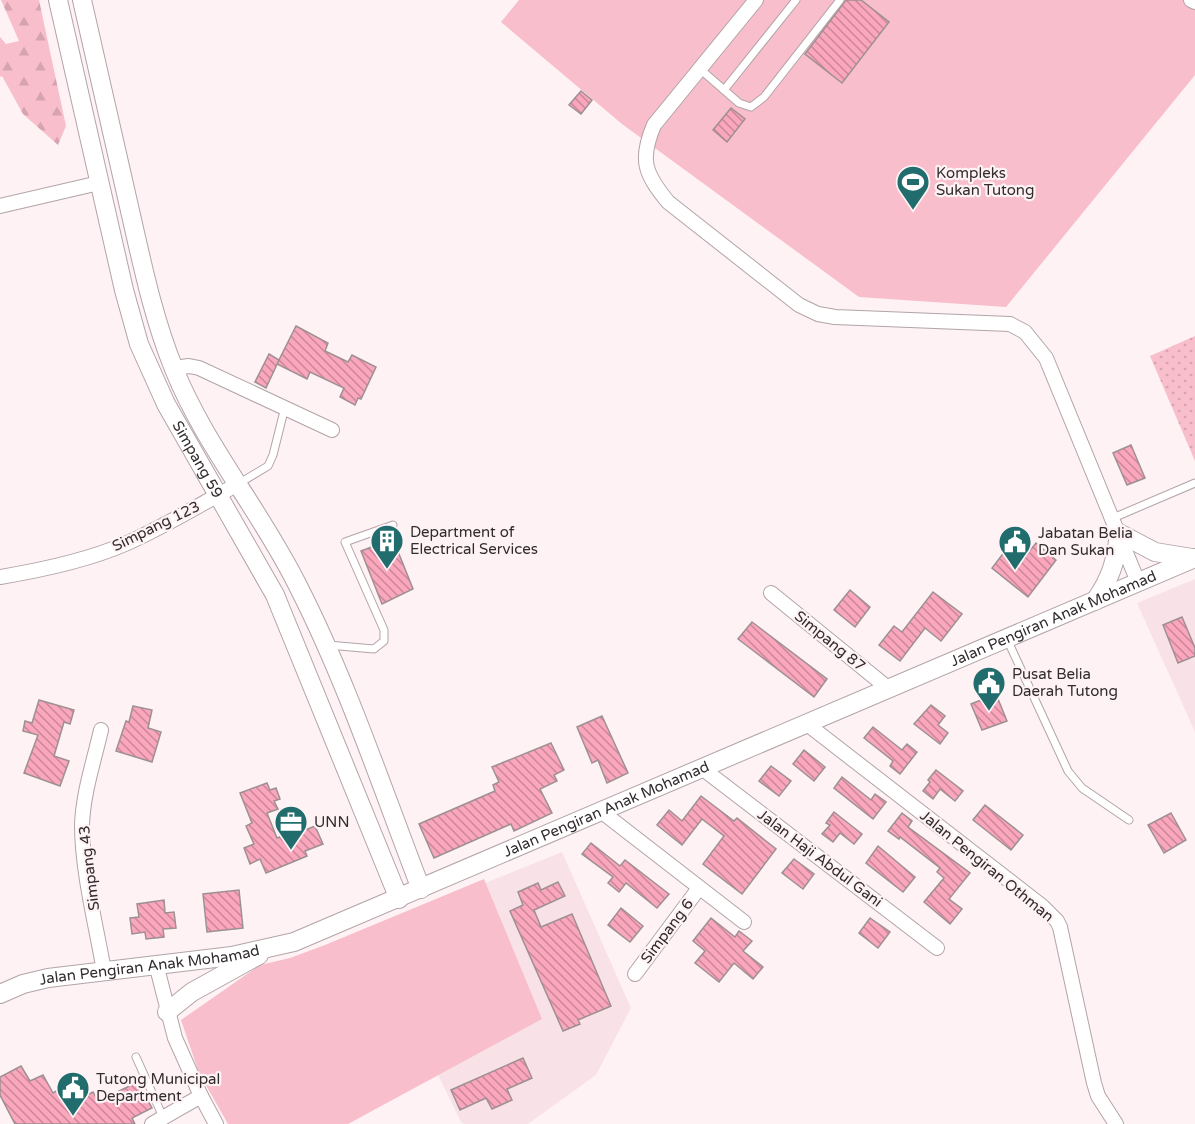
<svg xmlns="http://www.w3.org/2000/svg" width="1195" height="1124" font-family="'Varela Round',sans-serif">
<style>
.built{fill:#f9e2e7}
.forest{fill:url(#forest-firs)}
.park{fill:url(#park-dots)}
.pitch{fill:#f9becc}
.building{fill:url(#building-back-hatch);stroke:#9d9093;stroke-width:1.5}
.lines{fill:none;stroke-linecap:round;stroke-linejoin:round}
.lane-casing{stroke:#b2a4a7;stroke-width:9}
.street-casing{stroke:#b2a4a7;stroke-width:16}
.secondary-casing{stroke:#b2a4a7;stroke-width:20}
.lane{stroke:#fff;stroke-width:7}
.street{stroke:#fff;stroke-width:14}
.secondary{stroke:#fff;stroke-width:18}
.labels{text-anchor:middle;stroke-width:4.5;stroke-linejoin:round;paint-order:stroke}
.poi-label{font-size:15px;fill:#312c2d;stroke:#fef2f5;text-anchor:start}
.street-label{font-size:15px;fill:#312c2d;stroke:#fef2f5}
</style>
<defs>
<pattern id="forest-firs" width="22" height="20" patternUnits="userSpaceOnUse" patternTransform="scale(1.5)"><rect width="22" height="20" fill="#f9becc"/><path d="M5 1l3.5 6h-7zM16 11l3.5 6h-7z" fill="#d6a3b0"/></pattern>
<pattern id="park-dots" width="8" height="8" patternUnits="userSpaceOnUse" patternTransform="scale(1.5)"><rect width="8" height="8" fill="#f9becc"/><path d="M2 2h.1M6 6h.1" fill="none" stroke="#d6a3b0" stroke-width="1.8" stroke-linecap="round"/></pattern>
<pattern id="building-back-hatch" width="6" height="6" patternUnits="userSpaceOnUse" patternTransform="scale(1.5)"><rect width="6" height="6" fill="#faa6bc"/><path d="M-1 5l2 2M0 0l6 6M5-1l2 2" fill="none" stroke="#cb8799"/></pattern>
</defs>
<rect width="100%" height="100%" fill="#fef2f5"/>
<!-- built -->
<g class="built">
<path d="M1195 579V732L1137 603Z"/>
<path d="M562 852 631 1008 596 1075 528 1124H464L461 1122 438 1075 541 1019 485 883Z"/>
</g>
<!-- forest -->
<path class="forest" d="M1 0H39L66 126 58 145 23 114 2 76 0 77V37L6 44 19 41Z"/>
<!-- park -->
<path class="park" d="M1195 336V461L1150 356Z"/>
<!-- pitch -->
<g class="pitch">
<path d="M519 0H1195V75L1006 307 859 297 622 124 501 22Z"/>
<path d="M484 879 542 1019 348 1124H228L199 1073 181 1020 260 965 290 958 325 945Z"/>
</g>
<!-- building -->
<g class="building">
<path d="M846 0H861L889 22 842 83 805 54Z"/>
<path d="M581 91 592 100 581 114 569 105Z"/>
<path d="M731 108 745 119 727 142 713 130Z"/>
<path d="M296 326 328 343 325 351 348 362 352 355 376 367 361 399 358 398 355 405 340 397 344 388 310 372 307 379 277 364Z"/>
<path d="M269 354 279 360 266 388 255 382Z"/>
<path d="M1131 445 1145 478 1127 485 1113 453Z"/>
<path d="M393 539 413 589 382 604 361 551Z"/>
<path d="M1036 543 1056 560 1028 597 992 568 1005 551 1020 563Z"/>
<path d="M850 590 870 607 855 627 834 610Z"/>
<path d="M933 592 962 614 941 641 925 628 900 661 879 645 894 626 902 632Z"/>
<path d="M1182 617 1195 648V656L1178 663 1163 625Z"/>
<path d="M752 622 827 679 814 697 738 639Z"/>
<path d="M996 694 1007 721 982 730 971 704Z"/>
<path d="M39 700 74 710 70 724 64 722 54 756 69 761 60 786 24 773 38 735 23 731 25 721 32 723Z"/>
<path d="M931 705 945 716 938 725 948 733 940 744 914 724Z"/>
<path d="M133 706 152 710 148 728 161 732 152 762 116 751 126 721 129 722Z"/>
<path d="M602 716 628 773 607 783 598 760 592 763 577 727Z"/>
<path d="M873 727 902 750 907 744 917 752 900 774 890 766 893 761 864 738Z"/>
<path d="M551 743 564 770 554 775 557 781 540 789 552 813 514 831 511 824 434 858 419 824 495 791 493 785 499 782 492 767Z"/>
<path d="M804 750 825 767 814 781 793 764Z"/>
<path d="M771 766 791 781 779 796 759 781Z"/>
<path d="M936 770 963 791 955 801 940 789 933 799 923 791 930 782 928 780Z"/>
<path d="M842 777 871 800 875 794 886 802 873 819 834 788Z"/>
<path d="M267 783 270 790 276 788 280 799 274 801 278 809 267 813 277 838 297 830 298 833 315 826 323 844 305 851 307 856 266 873 260 859 250 864 244 848 254 844 246 826 252 823 240 793Z"/>
<path d="M701 796 734 821 737 818 776 849 742 894 703 864 724 836 702 819 682 845 657 825 669 810 682 821Z"/>
<path d="M985 805 1023 835 1011 850 973 820Z"/>
<path d="M834 812 862 834 854 844 840 833 833 842 822 834 830 825 826 823Z"/>
<path d="M902 813 912 821 908 827 970 873 949 899 962 909 950 924 924 902 944 878 937 872 940 868 900 837 899 839 888 831Z"/>
<path d="M1171 813 1186 840 1164 853 1148 825Z"/>
<path d="M591 843 620 866 625 860 669 894 657 908 626 883 619 892 608 883 613 877 582 854Z"/>
<path d="M878 846 915 877 903 892 866 863Z"/>
<path d="M794 859 814 874 803 889 782 873Z"/>
<path d="M558 882 565 896 534 910 541 927 572 914 611 1006 578 1020 580 1024 563 1031 510 911 523 905 518 892 538 883 541 890Z"/>
<path d="M239 890 243 928 207 932 203 894Z"/>
<path d="M164 900 165 913 174 912 176 928 163 929 164 937 146 939 145 932 132 934 130 918 139 917 137 904Z"/>
<path d="M621 908 643 926 630 942 608 925Z"/>
<path d="M711 918 735 937 739 931 752 941 743 951 763 967 753 979 734 963 719 982 695 963 705 951 693 941Z"/>
<path d="M870 918 890 932 878 948 859 933Z"/>
<path d="M523 1058 532 1078 507 1089 512 1100 492 1109 486 1098 460 1110 451 1090Z"/>
<path d="M21 1066 30 1081 43 1075 53 1093 72 1082 81 1098 93 1092 98 1101 138 1082 152 1108 132 1118 135 1124H15L0 1095V1077Z"/>
</g>
<g class="lines">
<!-- lane casing -->
<g class="lane-casing">
<g id="lane">
<path d="M700 69 739 103 751 107 764 97 840 0"/>
<path d="M724 90 796 0"/>
<path d="M238 484 268 466 273 455 285 407"/>
<path d="M1113 518 1195 483"/>
<path d="M1007 639 1068 771 1082 788 1129 820"/>
<path d="M328 645 374 649 384 641V630L345 542 393 525"/>
<path d="M136 1057 163 1117"/>
</g>
</g>
<!-- street casing -->
<g class="street-casing">
<g id="street">
<path d="M756 0 654 125C639 160 645 174 668 202L799 305 818 314 835 317 1010 324 1025 332 1046 358 1138 582"/>
<path d="M1191 0 1195 2"/>
<path d="M0 206 99 183"/>
<path d="M174 368 189 366 199 368 332 430"/>
<path d="M0 577C42 570 86 561 125 544 164 527 201 504 238 484"/>
<path d="M771 593 889 689"/>
<path d="M807 724 1042 906 1057 921 1060 927 1094 1083 1098 1096 1116 1124"/>
<path d="M101 730C94 761 83 793 82 825 82 871 96 925 104 971"/>
<path d="M703 769 937 948"/>
<path d="M602 812 744 922"/>
<path d="M156 964 175 1038 201 1096 216 1124"/>
<path d="M635 974 699 888"/>
<path d="M152 1124 201 1096"/>
</g>
</g>
<!-- secondary casing -->
<g class="secondary-casing">
<g id="secondary">
<path id="s1" d="M58 0 124 290 139 344 166 404 275 595 399 899"/>
<path d="M82 0C97 67 113 135 128 202 141 258 152 315 174 369 205 446 261 511 298 586 347 682 382 788 421 889"/>
<path d="M1095 601C1111 578 1116 561 1119 533L1155 552 1192 558"/>
<path id="s2" d="M0 994 23 984 48 978 232 956 294 942 1195 558"/>
<path d="M167 1012 192 992 259 955"/>
</g>
</g>
<!-- lane -->
<use href="#lane" class="lane"/>
<!-- street -->
<use href="#street" class="street"/>
<!-- secondary -->
<use href="#secondary" class="secondary"/>
</g>
<!-- icons -->
<defs>
<g id="stadium-pin" transform="scale(1.725)"><path d="M0 17L-7.5 6A9.5 9.5 0 1 1 7.5 6Z" fill="#216d6d" stroke="#fef2f5"/><path d="M0-5a6.5 5 0 1 0 0 10a6.5 5 0 1 0 0-10ZM-3.5-1.8h7v3.6h-7Z" fill="#fff"/></g>
<g id="building-pin" transform="scale(1.725)"><path d="M0 17L-7.5 6A9.5 9.5 0 1 1 7.5 6Z" fill="#216d6d" stroke="#fef2f5"/><path d="M-4-6H4V6H1V3H-1V6H-4ZM-2.5-4.3h1.7v1.8h-1.7ZM.8-4.3h1.7v1.8H.8ZM-2.5-1h1.7V.8h-1.7ZM.8-1h1.7V.8H.8Z" fill="#fff"/></g>
<g id="civic-pin" transform="scale(1.725)"><path d="M0 17L-7.5 6A9.5 9.5 0 1 1 7.5 6Z" fill="#216d6d" stroke="#fef2f5"/><path d="M-.6-6.5H3V-4.5H.6V-3L4-1V1h2V6H-6V1h2V-1L-.6-3ZM-1.2 2.5V6h2.4V2.5Z" fill="#fff"/></g>
<g id="office-pin" transform="scale(1.725)"><path d="M0 17L-7.5 6A9.5 9.5 0 1 1 7.5 6Z" fill="#216d6d" stroke="#fef2f5"/><path d="M-6-3h4V-5.5h4V-3h4V5H-6ZM-1-4.5V-3h2v-1.5ZM-6 0V1H6V0Z" fill="#fff"/></g>
</defs>
<g fill-rule="evenodd">
<use href="#stadium-pin" x="913" y="182"/>
<use href="#building-pin" x="387" y="541"/>
<use href="#civic-pin" x="1015" y="542"/>
<use href="#civic-pin" x="989" y="683"/>
<use href="#office-pin" x="291" y="822"/>
<use href="#civic-pin" x="73" y="1088"/>
</g>
<g class="labels">
<!-- poi labels -->
<g class="poi-label">
<text x="936" y="178">Kompleks<tspan x="936" dy="17">Sukan Tutong</tspan></text>
<text x="410" y="537">Department of<tspan x="410" dy="17">Electrical Services</tspan></text>
<text x="1038" y="538">Jabatan Belia<tspan x="1038" dy="17">Dan Sukan</tspan></text>
<text x="1012" y="679">Pusat Belia<tspan x="1012" dy="17">Daerah Tutong</tspan></text>
<text x="314" y="827">UNN</text>
<text x="96" y="1084">Tutong Municipal<tspan x="96" dy="17">Department</tspan></text>
</g>
<!-- street labels -->
<g class="street-label">
<text dy="5" stroke="none"><textPath href="#s1" startOffset="483">Simpang 59</textPath></text>
<text transform="translate(156 526) rotate(-26)" y="5">Simpang 123</text>
<text dy="5" stroke="none"><textPath href="#s2" startOffset="1125">Jalan Pengiran Anak Mohamad</textPath></text>
<text transform="translate(830 641) rotate(39)" y="5">Simpang 87</text>
<text dy="5" stroke="none"><textPath href="#s2" startOffset="639">Jalan Pengiran Anak Mohamad</textPath></text>
<text transform="translate(820 858) rotate(37)" y="5">Jalan Haji Abdul Gani</text>
<text transform="translate(987 866) rotate(39)" y="5">Jalan Pengiran Othman</text>
<text transform="translate(89 868) rotate(-97)" y="5">Simpang 43</text>
<text transform="translate(667 931) rotate(-53)" y="5">Simpang 6</text>
<text dy="5" stroke="none"><textPath href="#s2" startOffset="153">Jalan Pengiran Anak Mohamad</textPath></text>
</g>
</g>
</svg>
